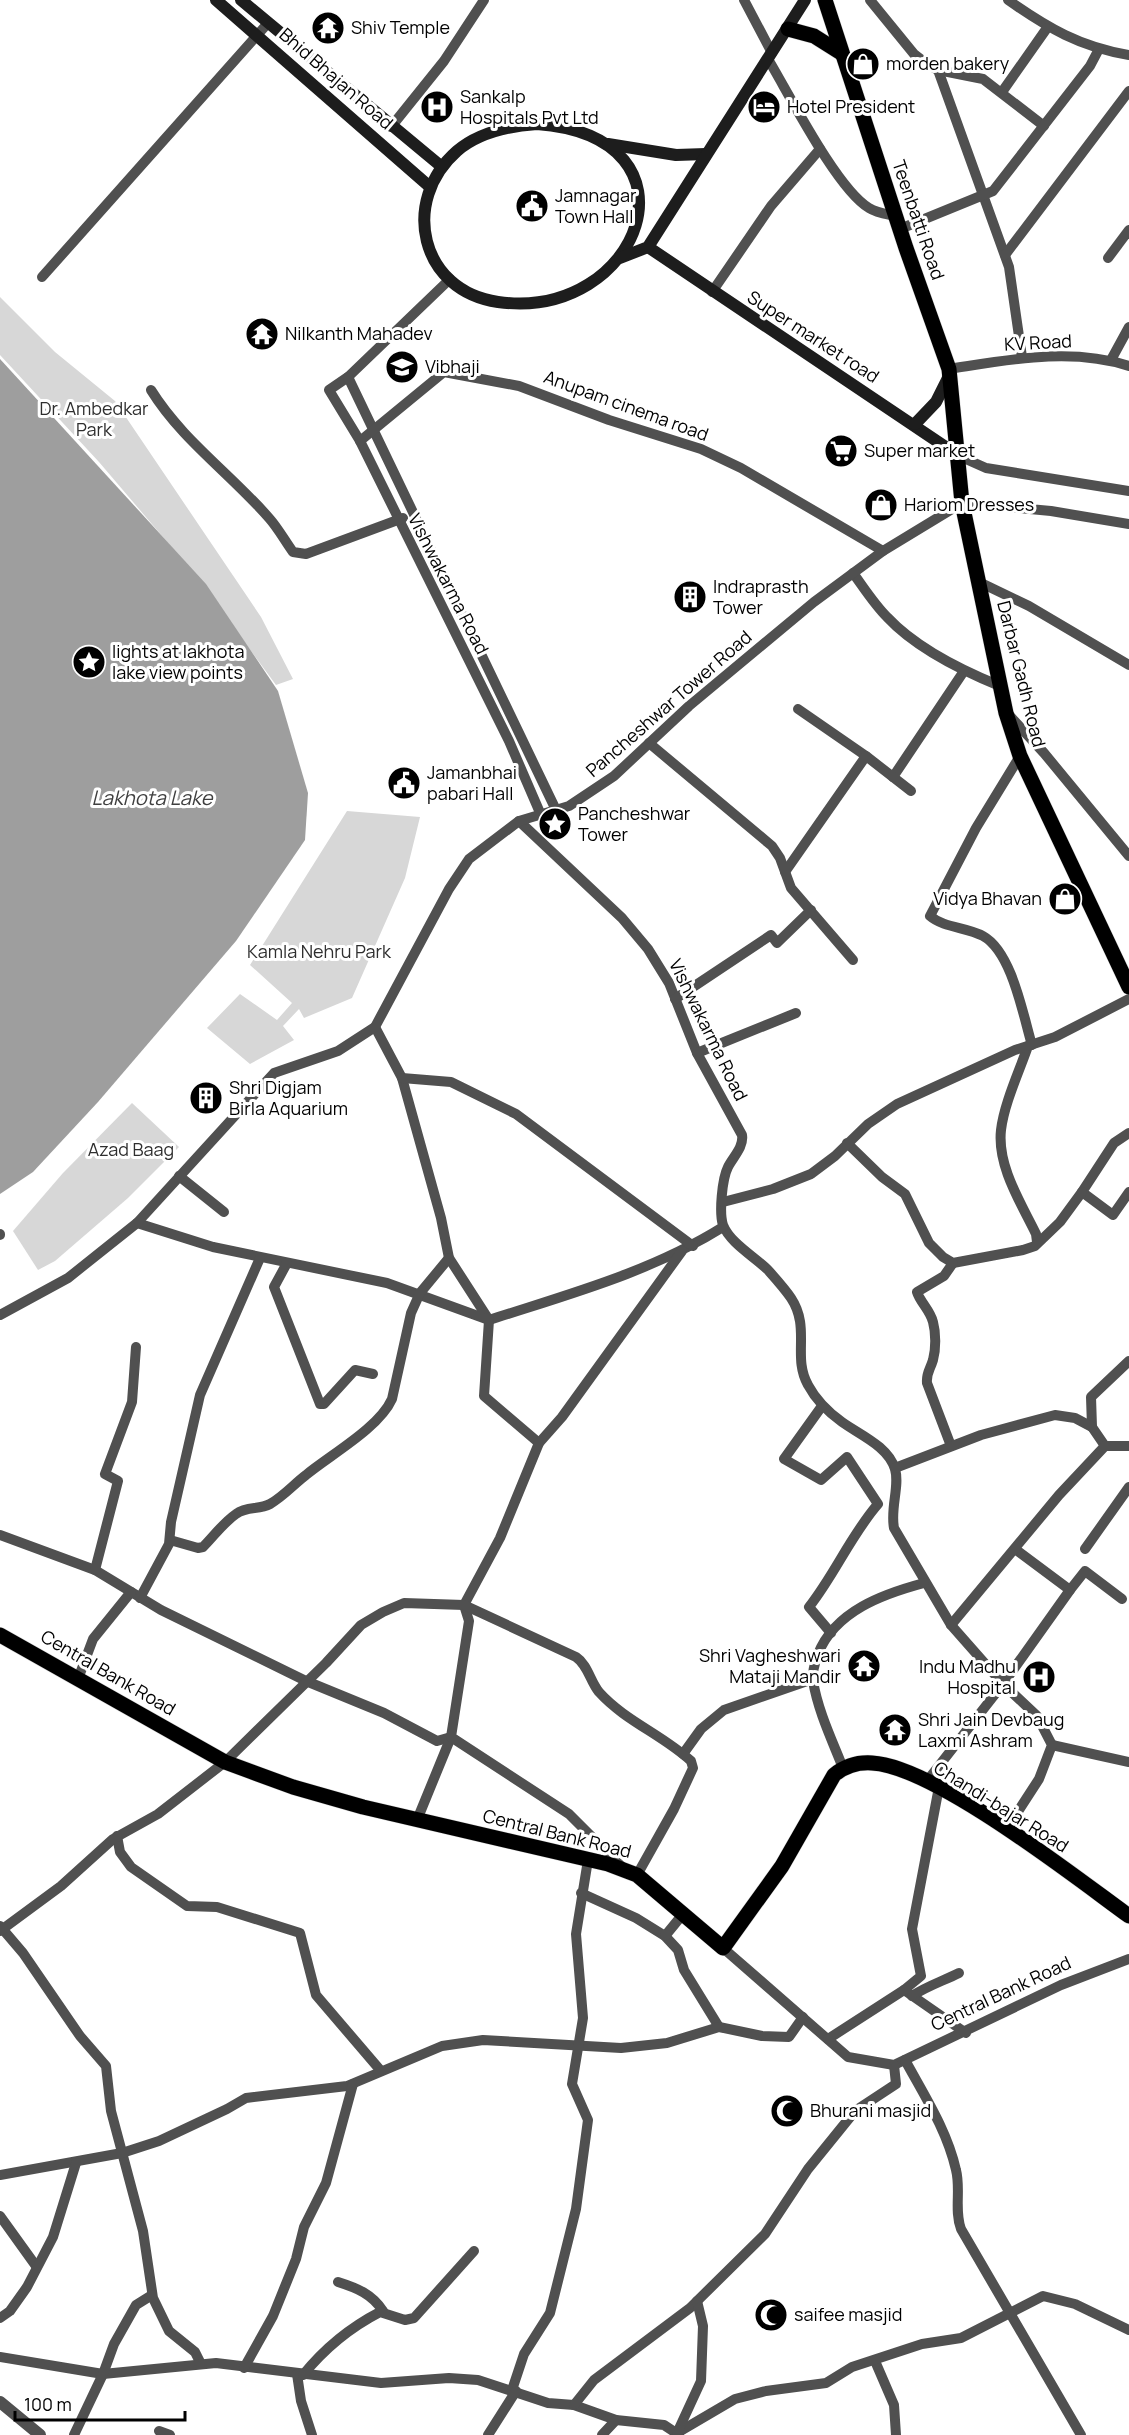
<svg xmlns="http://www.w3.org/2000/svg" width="1129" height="2435" font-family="Manrope,sans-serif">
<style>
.green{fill:#d7d7d7}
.water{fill:#9e9e9e}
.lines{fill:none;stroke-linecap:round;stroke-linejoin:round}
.primary-casing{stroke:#dbdbdb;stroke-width:16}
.minor{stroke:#505050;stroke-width:10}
.tertiary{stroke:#505050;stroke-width:12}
.secondary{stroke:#1d1d1d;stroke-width:12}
.primary{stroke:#000;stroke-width:15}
.labels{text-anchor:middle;stroke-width:6;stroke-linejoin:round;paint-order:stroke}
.poi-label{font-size:18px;fill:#000;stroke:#fff;text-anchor:start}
.street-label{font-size:18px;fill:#000;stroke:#fff}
.park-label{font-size:18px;fill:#2e2e2e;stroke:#fff}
.water-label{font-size:20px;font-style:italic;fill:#3f3f3f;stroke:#fff}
</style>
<rect width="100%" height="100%" fill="#fff"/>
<!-- green -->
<g class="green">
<path d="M0 297 55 352 115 401 261 617 293 679 276 685 197 577 99 462 0 355Z"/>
<path d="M347 811 420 817 405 878 352 998 304 1018 299 1009 283 1026 294 1040 250 1064 207 1028 240 994 277 1020 292 1003 250 965Z"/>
<path d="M132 1103 179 1147 128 1198 55 1261 38 1270 13 1231 63 1173Z"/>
</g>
<!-- water -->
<path class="water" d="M0 359 206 584 278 691 308 793 305 840 236 941 98 1102 33 1172 0 1194Z"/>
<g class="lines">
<!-- primary casing -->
<g class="primary-casing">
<g id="primary">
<path d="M825 0 906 248 949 369 962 503 1006 713 1020 756 1129 987"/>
<path d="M788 29 814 36 841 53"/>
<path d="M0 1635 225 1762 293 1787 363 1807 608 1864 637 1875 723 1948 782 1866 834 1775C845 1766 857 1762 872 1763 934 1766 1075 1877 1129 1916"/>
</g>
</g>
<!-- minor -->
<g class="minor">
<path d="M744 0 772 53"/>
<path d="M870 0 914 54 927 64 938 70 983 79 1044 126"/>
<path d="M1008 0C1048 28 1080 47 1129 55"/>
<path d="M768 59C789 94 837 189 869 208 877 213 886 214 895 216"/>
<path d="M938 70 1009 267 1022 357"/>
<path d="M1002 92 1047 28"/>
<path d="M391 127 444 61 484 0"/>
<path d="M900 229 993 191 1090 66 1099 49"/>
<path d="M1005 255 1129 91"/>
<path d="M1108 258 1129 230"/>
<path d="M42 277 268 23"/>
<path d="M450 279 348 377 329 390 360 441 509 741 541 815"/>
<path d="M712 292 771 206 820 149"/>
<path d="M1111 360 1129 327"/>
<path d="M949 369C1008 360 1071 347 1129 366"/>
<path d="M348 377 556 810"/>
<path d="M151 390C182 440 231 474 269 518 278 528 285 541 293 552L306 554 403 518"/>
<path d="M360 441 444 372 519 386 609 420 701 449 741 468 883 551"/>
<path d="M959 456 986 468 1129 491"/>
<path d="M853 573C864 588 874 604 887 617 915 647 963 671 1000 686"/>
<path d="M979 582 1029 606 1129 665"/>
<path d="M798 709 866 756"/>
<path d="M1009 715 1044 753 1129 856"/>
<path d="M649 743 772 846 780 858 791 888 853 960"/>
<path d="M1020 756 976 828 930 916C944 928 967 927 983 936 1012 952 1023 1015 1032 1045"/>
<path d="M893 777 964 671"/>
<path d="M519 821 622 918 648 949 669 983 697 1053 742 1135C744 1147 733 1157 728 1167 722 1179 719 1213 723 1225 730 1243 755 1257 768 1270 776 1279 785 1289 791 1298 811 1328 792 1357 808 1385 816 1400 828 1412 842 1422 860 1435 888 1446 895 1469 900 1486 890 1508 894 1528L951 1625 1003 1684 927 1781"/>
<path d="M785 872 866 756 911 791"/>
<path d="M675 999 771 935 777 943 811 910"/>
<path d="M375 1027 402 1078 441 1218 449 1258 489 1320C569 1294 651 1272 723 1227"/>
<path d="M1028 1046C1019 1072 1004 1104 1001 1130 997 1166 1021 1203 1036 1234L1037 1242"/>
<path d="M697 1053 796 1013"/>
<path d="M402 1078 451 1082 516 1114 693 1246"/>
<path d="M1129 1133 1114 1143 1082 1192 1113 1215 1129 1192"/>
<path d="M847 1143 882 1177 905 1194 929 1243 943 1257 953 1263 1023 1250 1035 1246 1060 1222 1082 1192"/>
<path d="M179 1176 224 1212"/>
<path d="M723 1202 773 1189 811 1174 835 1156 868 1124 897 1104 1015 1050 1055 1037 1129 999"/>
<path d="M137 1223 213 1247 387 1283 489 1320 484 1396 539 1443"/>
<path d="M0 1235V1234"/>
<path d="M287 1263 274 1287 320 1404H324L355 1370 373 1374"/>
<path d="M0 1315 68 1278 137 1223 274 1073 338 1051 375 1027 449 889 469 859 519 821 569 806 614 776 689 706 814 602 883 551 962 503 1051 511 1129 524"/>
<path d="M822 1406 784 1459 821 1480 847 1457 878 1504C851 1535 835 1574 809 1607L831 1633"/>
<path d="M951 1446 927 1383C926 1373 930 1370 933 1360 936 1349 936 1333 933 1322 930 1310 920 1302 917 1292L944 1276 953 1263"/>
<path d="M1105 1446 1092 1427 1091 1397 1129 1361"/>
<path d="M895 1468 981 1435 1055 1415 1075 1418 1092 1427"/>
<path d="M0 1535 95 1570 161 1610 306 1681 384 1713 437 1741 451 1737"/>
<path d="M170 1540 198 1548 203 1547C214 1536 223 1523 236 1514 247 1506 259 1510 270 1504 284 1496 294 1484 306 1475 330 1455 379 1428 392 1399L411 1313 420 1293 449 1258"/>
<path d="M1015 1549 1070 1590 1085 1571 1122 1599"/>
<path d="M1085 1549 1129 1487"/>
<path d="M95 1570 118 1481 105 1474 132 1402 136 1347"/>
<path d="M140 1598 169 1544 171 1522 200 1395 260 1258"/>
<path d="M951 1625 1059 1495 1105 1446H1129"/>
<path d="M78 1679 93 1639 131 1592"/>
<path d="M1052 1745 1129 1762"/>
<path d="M683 1754 701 1729 724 1710 813 1679"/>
<path d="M843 1768C832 1740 818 1711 813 1681 812 1672 815 1662 818 1654 835 1611 883 1594 924 1583"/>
<path d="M417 1820 451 1737"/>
<path d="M1006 1830 1039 1779 1052 1745 1037 1716 1003 1684 1070 1590"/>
<path d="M117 1836 120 1852 131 1867 187 1906 217 1907 300 1933 316 1995 381 2071"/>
<path d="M622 1867 569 1814 451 1737 469 1621 464 1605 500 1538 539 1443 562 1417 682 1251"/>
<path d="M581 1893 636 1918 665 1936 678 1950 684 1970 719 2027"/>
<path d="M0 1926 23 1953 80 2036 106 2066 111 2111 143 2231 153 2298 169 2331 195 2352 201 2364"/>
<path d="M0 1931 61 1886 113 1839 158 1814 225 1762 326 1663 361 1625 383 1612 404 1603 464 1605 576 1657C588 1665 590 1681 599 1692 625 1721 663 1735 691 1761L693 1768 674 1809 637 1875"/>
<path d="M665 1936 683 1914"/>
<path d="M723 1948 848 2057 894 2065 1061 1985 1129 1959"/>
<path d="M904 1990 966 2033"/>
<path d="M912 1996C927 1986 943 1981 959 1973"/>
<path d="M828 2039 904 1990 921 1976 912 1929 939 1787"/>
<path d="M905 2060C924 2095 947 2130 956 2170 961 2189 954 2211 961 2229L1081 2435"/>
<path d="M0 2175 122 2153 159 2141 227 2109 246 2098 347 2086 442 2046 483 2040 621 2048 667 2043 719 2027 762 2036 789 2037 803 2017"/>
<path d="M0 2216 36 2266"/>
<path d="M338 2282C357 2288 372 2294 383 2311"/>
<path d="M0 2318 10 2311 27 2287 53 2237 76 2163"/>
<path d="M0 2357 103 2374 216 2363 381 2383 449 2378 478 2380 548 2403 574 2405 616 2420 664 2425 679 2435"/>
<path d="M875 2361 894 2405 896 2435"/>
<path d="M244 2368 273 2316 296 2259 304 2227 326 2183 353 2084"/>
<path d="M297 2374 301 2401 312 2435"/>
<path d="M303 2375C324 2349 351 2327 380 2312L405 2320 414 2318 474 2251"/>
<path d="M512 2390 524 2354 550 2313 576 2209 588 2120 572 2084 583 2018 576 1934 588 1860"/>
<path d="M574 2405 594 2380 690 2308 765 2234 808 2169 855 2111 896 2084 894 2065"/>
<path d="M159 2431 170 2435"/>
<path d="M677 2433 735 2399 766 2391 826 2383 852 2367 922 2344 961 2338 1043 2296 1075 2304 1129 2330"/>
<path d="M677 2433 701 2381 703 2326 697 2301"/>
<path d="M74 2435 103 2374 114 2344 136 2305 152 2295"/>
<path d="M488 2435 516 2391"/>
<path d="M602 2435 616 2420"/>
</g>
<!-- tertiary -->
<path class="tertiary" d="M0 2402 40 2435"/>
<!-- secondary -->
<g class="secondary">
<path d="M216 0 430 187"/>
<path d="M241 0 442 167"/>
<path d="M537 124C710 137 640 322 498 302 420 291 400 201 457 151 479 132 509 126 537 124Z"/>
<path d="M608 144 676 155 706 154"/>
<path d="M648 247 959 456"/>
<path d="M620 258 648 247 805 0"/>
<path d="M915 424 936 402 950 374"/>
</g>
<!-- primary -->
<use href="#primary" class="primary"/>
</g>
<!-- icons -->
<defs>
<g id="temple-disc" transform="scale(1.725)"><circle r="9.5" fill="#000" stroke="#fff"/><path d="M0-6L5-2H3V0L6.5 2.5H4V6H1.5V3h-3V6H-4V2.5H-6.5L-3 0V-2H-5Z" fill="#fff"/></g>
<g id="shop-disc" transform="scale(1.725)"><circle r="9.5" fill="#000" stroke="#fff"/><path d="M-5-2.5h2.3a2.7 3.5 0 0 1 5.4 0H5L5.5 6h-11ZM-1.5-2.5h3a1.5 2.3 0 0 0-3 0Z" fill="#fff"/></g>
<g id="hospital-disc" transform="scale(1.725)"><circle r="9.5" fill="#000" stroke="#fff"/><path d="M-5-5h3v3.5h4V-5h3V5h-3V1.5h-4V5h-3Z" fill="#fff"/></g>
<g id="hotel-disc" transform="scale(1.725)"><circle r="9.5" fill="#000" stroke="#fff"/><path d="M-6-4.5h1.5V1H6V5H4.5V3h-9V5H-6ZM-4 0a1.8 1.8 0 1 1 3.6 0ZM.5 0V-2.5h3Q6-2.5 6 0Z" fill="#fff"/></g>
<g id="civic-disc" transform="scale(1.725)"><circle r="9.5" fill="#000" stroke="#fff"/><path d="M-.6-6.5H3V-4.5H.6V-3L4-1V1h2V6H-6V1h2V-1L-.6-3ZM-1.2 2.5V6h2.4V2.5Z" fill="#fff"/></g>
<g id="school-disc" transform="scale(1.725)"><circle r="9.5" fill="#000" stroke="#fff"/><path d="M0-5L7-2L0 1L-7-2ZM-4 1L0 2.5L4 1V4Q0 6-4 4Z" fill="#fff"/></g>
<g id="supermarket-disc" transform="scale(1.725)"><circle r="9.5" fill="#000" stroke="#fff"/><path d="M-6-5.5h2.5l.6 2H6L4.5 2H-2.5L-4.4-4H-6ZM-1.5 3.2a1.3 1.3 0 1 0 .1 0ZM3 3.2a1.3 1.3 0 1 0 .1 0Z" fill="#fff"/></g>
<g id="building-disc" transform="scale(1.725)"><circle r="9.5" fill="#000" stroke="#fff"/><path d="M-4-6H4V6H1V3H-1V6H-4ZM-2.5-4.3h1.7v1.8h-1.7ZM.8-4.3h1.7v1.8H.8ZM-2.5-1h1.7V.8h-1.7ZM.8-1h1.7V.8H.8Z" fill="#fff"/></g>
<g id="sight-disc" transform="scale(1.725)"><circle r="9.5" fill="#000" stroke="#fff"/><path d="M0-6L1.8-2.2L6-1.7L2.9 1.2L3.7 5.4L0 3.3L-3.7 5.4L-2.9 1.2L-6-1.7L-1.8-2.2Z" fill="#fff"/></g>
<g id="mosque-disc" transform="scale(1.725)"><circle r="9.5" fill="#000" stroke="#fff"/><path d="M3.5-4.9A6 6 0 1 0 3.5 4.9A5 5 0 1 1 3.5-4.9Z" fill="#fff"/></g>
</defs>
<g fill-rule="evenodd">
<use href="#temple-disc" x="328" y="28"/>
<use href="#shop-disc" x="863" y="64"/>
<use href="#hospital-disc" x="437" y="107"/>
<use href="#hotel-disc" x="764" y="107"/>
<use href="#civic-disc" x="532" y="206"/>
<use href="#temple-disc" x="262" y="334"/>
<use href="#school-disc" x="402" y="367"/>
<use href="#supermarket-disc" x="841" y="451"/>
<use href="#shop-disc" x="881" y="505"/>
<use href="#building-disc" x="690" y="597"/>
<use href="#sight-disc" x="89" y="662"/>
<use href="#civic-disc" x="404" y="783"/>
<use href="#sight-disc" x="555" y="824"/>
<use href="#shop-disc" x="1065" y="899"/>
<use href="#building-disc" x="206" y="1098"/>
<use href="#temple-disc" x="864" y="1666"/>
<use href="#hospital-disc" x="1039" y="1677"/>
<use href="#temple-disc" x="895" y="1730"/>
<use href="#mosque-disc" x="787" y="2111"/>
<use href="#mosque-disc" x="771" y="2315"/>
</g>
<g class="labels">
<!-- poi labels -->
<g class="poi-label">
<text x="351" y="34">Shiv Temple</text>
<text x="886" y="70">morden bakery</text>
<text x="460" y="103">Sankalp<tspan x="460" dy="21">Hospitals Pvt Ltd</tspan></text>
<text x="787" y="113">Hotel President</text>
<text x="555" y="202">Jamnagar<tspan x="555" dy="21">Town Hall</tspan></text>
<text x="285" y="340">Nilkanth Mahadev</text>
<text x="425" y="373">Vibhaji</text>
<text x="864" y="457">Super market</text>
<text x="904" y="511">Hariom Dresses</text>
<text x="713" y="593">Indraprasth<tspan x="713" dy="21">Tower</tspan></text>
<text x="112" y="658">lights at lakhota<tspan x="112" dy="21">lake view points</tspan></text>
<text x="427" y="779">Jamanbhai<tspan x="427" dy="21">pabari Hall</tspan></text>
<text x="578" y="820">Pancheshwar<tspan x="578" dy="21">Tower</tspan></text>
<text x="1042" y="905" text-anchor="end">Vidya Bhavan</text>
<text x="229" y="1094">Shri Digjam<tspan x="229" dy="21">Birla Aquarium</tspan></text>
<text x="841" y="1662" text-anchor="end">Shri Vagheshwari<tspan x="841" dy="21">Mataji Mandir</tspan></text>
<text x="1016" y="1673" text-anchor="end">Indu Madhu<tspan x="1016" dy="21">Hospital</tspan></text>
<text x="918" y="1726">Shri Jain Devbaug<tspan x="918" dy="21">Laxmi Ashram</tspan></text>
<text x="810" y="2117">Bhurani masjid</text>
<text x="794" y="2321">saifee masjid</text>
</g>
<!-- street labels -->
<g class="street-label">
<text transform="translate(336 79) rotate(41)" y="6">Bhid Bhajan Road</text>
<text transform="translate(918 220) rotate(71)" y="6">Teenbatti Road</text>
<text transform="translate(813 337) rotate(33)" y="6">Super market road</text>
<text transform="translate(1038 343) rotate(-3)" y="6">KV Road</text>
<text transform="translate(626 406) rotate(20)" y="6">Anupam cinema road</text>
<text transform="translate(448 584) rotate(63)" y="6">Vishwakarma Road</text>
<text transform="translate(1021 674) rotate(76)" y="6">Darbar Gadh Road</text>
<text transform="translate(669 704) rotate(-41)" y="6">Pancheshwar Tower Road</text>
<text transform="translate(708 1030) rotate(64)" y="6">Vishwakarma Road</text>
<text transform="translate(108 1673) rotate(30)" y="6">Central Bank Road</text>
<text transform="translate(1001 1807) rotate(32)" y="6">Chandi-bajar Road</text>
<text transform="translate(557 1834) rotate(14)" y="6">Central Bank Road</text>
<text transform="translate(1001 1994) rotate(-25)" y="6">Central Bank Road</text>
</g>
<!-- park labels -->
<g class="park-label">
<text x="94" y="415">Dr. Ambedkar<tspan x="94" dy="21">Park</tspan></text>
<text x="319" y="958">Kamla Nehru Park</text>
<text x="131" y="1156">Azad Baag</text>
</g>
<!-- water labels -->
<g class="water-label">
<text x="152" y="805">Lakhota Lake</text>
</g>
</g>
<!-- scale -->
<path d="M15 2411v9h170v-9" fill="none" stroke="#000000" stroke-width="3"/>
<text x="24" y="2411" font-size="18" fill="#000000" stroke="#ffffff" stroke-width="4.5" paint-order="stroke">100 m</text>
</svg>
